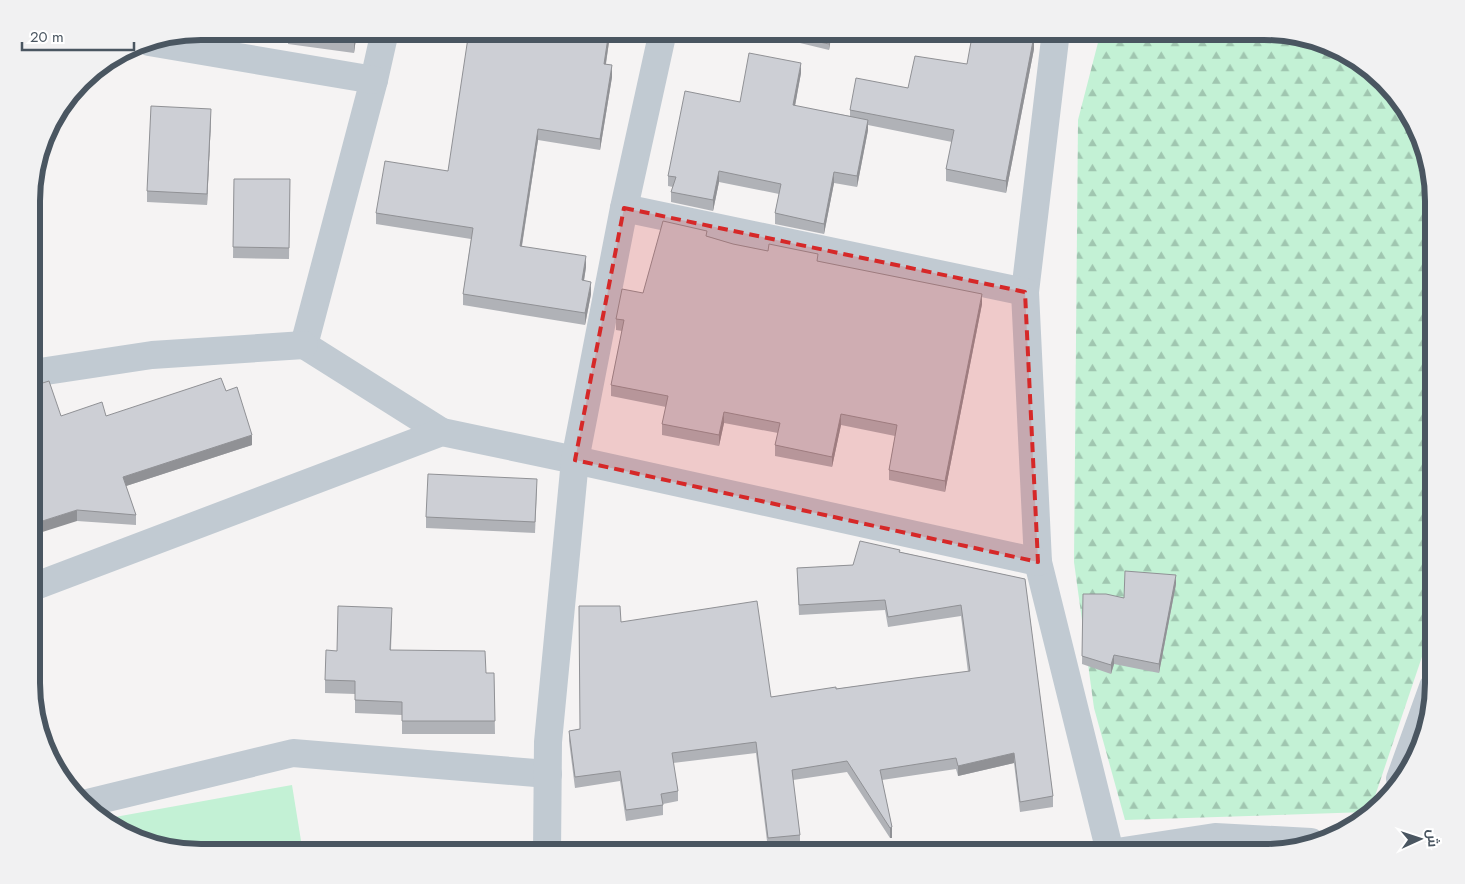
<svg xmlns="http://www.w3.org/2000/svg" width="1465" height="884" font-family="Jost,Cairo,sans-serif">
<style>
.forest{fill:url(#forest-firs)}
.garden{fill:#c3f1d5}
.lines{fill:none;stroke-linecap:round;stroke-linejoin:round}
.minor{stroke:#c1cad2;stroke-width:28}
.wall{fill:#b0b2b7}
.shaded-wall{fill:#909195}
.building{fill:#cdcfd5;stroke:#909195}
.marked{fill:#d62828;fill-opacity:0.2;stroke:#d62828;stroke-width:4;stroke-dasharray:10 6;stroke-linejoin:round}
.rim{fill:none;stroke:#4a5661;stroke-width:6}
</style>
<defs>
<pattern id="forest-firs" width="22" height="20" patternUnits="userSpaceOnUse" patternTransform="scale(1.25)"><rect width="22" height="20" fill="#c3f1d5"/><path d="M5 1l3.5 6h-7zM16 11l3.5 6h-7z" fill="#a0c6b0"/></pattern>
</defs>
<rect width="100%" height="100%" fill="#f5f3f3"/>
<!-- forest -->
<path class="forest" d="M1101 31H1264L1349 54 1411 116 1433 189V624L1371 808 1367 812 1125 820 1094 708 1074 562 1078 120Z"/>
<!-- garden -->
<path class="garden" d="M292 785 303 853H201L116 830 104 819Z"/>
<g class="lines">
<!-- minor -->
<g class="minor">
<path d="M385 31 374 80 304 345 442 432"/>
<path d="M1056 31 1025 292 1038 562 1110 852"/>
<path d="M149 42 374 80"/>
<path d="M624 208 1025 292"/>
<path d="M33 373 152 355 304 345"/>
<path d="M33 587 442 432 575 460 1038 562"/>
<path d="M1400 779 1433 687"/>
<path d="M87 803 293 753 548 774"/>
<path d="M1117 852 1215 837 1311 842"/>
<path d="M547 853 548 742 575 460 624 208 663 31"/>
</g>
</g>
<!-- wall -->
<g class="wall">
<path d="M254 31H357L354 53 288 44V36Z"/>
<path d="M801 31H832L829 50 800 43V38Z"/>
<path d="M609 42 606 64 612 77 600 150 538 140 522 246 586 267 584 281 591 294 585 325 463 305V294L471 239 376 224V213L448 171Z"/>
<path d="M1034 42V49L1006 193 946 181V169L952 142 868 125V130L857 187 834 183 824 234 775 224V213L779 194 719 182 713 211 671 202V192L673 187 668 186V176L740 102 801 73 795 106 850 116V110L908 88 967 64Z"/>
<path d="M211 120 207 205 147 202V191Z"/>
<path d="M234 179H290L289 259 233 258Z"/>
<path d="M33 222 41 296V306L33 307Z"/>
<path d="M707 236 733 244 818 261 982 304 945 492 889 480V470L895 436 841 425 832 467 775 456V445L778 433 724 423 719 446 662 435V424L666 407 611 396V385L622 331 616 330V319L643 293Z"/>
<path d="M226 391 252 445 126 486 136 515V525L77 521 61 416H106Z"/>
<path d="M537 489 535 533 426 528V517Z"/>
<path d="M900 552 1025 579 1053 796V807L1020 812 1014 763 958 776 956 769 882 780 892 827V838H890L847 772 793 780 800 835V845L768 849 756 753 673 763 678 791V801L663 804V815L626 821 620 781 575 788 569 741V731L580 729 621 622 771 697 968 672 961 616 888 627 885 610 799 615 797 568 853 565Z"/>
<path d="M1176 584 1159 673 1114 664 1111 674 1082 664 1083 594 1124 598Z"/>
<path d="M392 621 391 650 486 673H494L495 734H402V715L355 713V694L325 693V680L337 651Z"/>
</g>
<!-- shaded-wall -->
<g class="shaded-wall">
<path d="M356 31H357L354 53V42Z"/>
<path d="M609 31V42L604 75V64Z"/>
<path d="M831 31H832L829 50V44Z"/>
<path d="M1034 31H1037L1034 42V49L1006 193V181Z"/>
<path d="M801 63V73L793 116V105Z"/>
<path d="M612 65V77L600 150V139Z"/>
<path d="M211 109V120L207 205V194Z"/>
<path d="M868 120V130L857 187V176Z"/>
<path d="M538 129V140L520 257V246Z"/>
<path d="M719 171V182L713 211V200Z"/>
<path d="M834 172V183L824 234V224Z"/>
<path d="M586 256V267L582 292V280Z"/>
<path d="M591 282V294L585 325V313Z"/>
<path d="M982 294V304L945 492V481Z"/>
<path d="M724 412V423L719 446V435Z"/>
<path d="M841 414V425L832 467V457Z"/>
<path d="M252 435V445L123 487V477Z"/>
<path d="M77 510V521L33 535V524Z"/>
<path d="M1176 575V584L1159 673V664Z"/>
<path d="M1114 655V664L1111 674V665Z"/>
<path d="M1014 753V763L958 776V766Z"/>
<path d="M892 827V838H890V828Z"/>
</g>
<!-- building -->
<g class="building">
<path d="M288 31H356L354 42 288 33Z"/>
<path d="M469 31H609L604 64 612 65 600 139 538 129 520 246 586 256 582 280 591 282 585 313 463 294 473 228 376 213 385 161 448 171Z"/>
<path d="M801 31H831L829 44 800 38Z"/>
<path d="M973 31H1034L1033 36H1034L1006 181 946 169 954 130 850 110 856 78 908 88 915 56 967 64Z"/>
<path d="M749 53 801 63 793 105 868 120 857 176 834 172 824 224 775 213 781 184 719 171 713 200 671 192 676 177 668 176 685 91 740 102Z"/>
<path d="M151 106 211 109 207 194 147 191Z"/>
<path d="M234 179H290L289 248 233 247Z"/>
<path d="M36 221 41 296H33V222Z"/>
<path d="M663 221 707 231 706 236 733 244 768 251 769 244 818 254 817 261 982 294 945 481 889 470 897 425 841 414 832 457 775 445 780 423 724 412 719 435 662 424 668 396 611 385 624 320 616 319 622 289 643 293Z"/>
<path d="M221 378 226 391 237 387 252 435 123 477 136 515 77 510 33 524V386L49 381 61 416 102 402 106 416Z"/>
<path d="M428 474 537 479 535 522 426 517Z"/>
<path d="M860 541 900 550 899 552 1025 579 1053 796 1020 802 1014 753 958 766 956 758 880 770 892 827 890 828 847 761 792 770 800 835 768 838 756 742 672 753 678 791 661 794 663 805 626 810 620 771 575 777 569 731 580 729 579 606H620L621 622 757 601 771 697 836 687V689L915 678 970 671 961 605 888 617 885 600 799 605 797 568 853 565Z"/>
<path d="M1125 571 1176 575 1159 664 1114 655 1111 665 1082 656 1083 594H1106L1124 598Z"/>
<path d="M338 606 392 608 390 650 485 651 486 673H494L495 721H402V702L355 700V681L325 680 326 650 337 651Z"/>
</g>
<!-- marked area -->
<path class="marked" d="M624 208 1025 292 1038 562 575 460Z"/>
<!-- crop -->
<path d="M0 0H1465V884H0ZM201 40H1264A161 161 0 0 1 1425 201V683A161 161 0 0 1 1264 844H201A161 161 0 0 1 40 683V201A161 161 0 0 1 201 40Z" fill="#f1f1f2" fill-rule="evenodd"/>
<path class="rim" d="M201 40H1264A161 161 0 0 1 1425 201V683A161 161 0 0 1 1264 844H201A161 161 0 0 1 40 683V201A161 161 0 0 1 201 40Z"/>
<!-- north arrow -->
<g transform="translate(1420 839) rotate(87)" stroke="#ffffff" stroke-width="4" paint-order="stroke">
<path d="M0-4L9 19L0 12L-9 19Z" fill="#4a5661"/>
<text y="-8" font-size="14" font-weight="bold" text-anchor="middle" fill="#4a5661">ش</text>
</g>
<!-- scale -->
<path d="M22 42v8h112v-8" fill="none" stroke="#4a5661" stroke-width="2.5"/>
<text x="30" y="42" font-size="15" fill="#4a5661" stroke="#ffffff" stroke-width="4" paint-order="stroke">20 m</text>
</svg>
